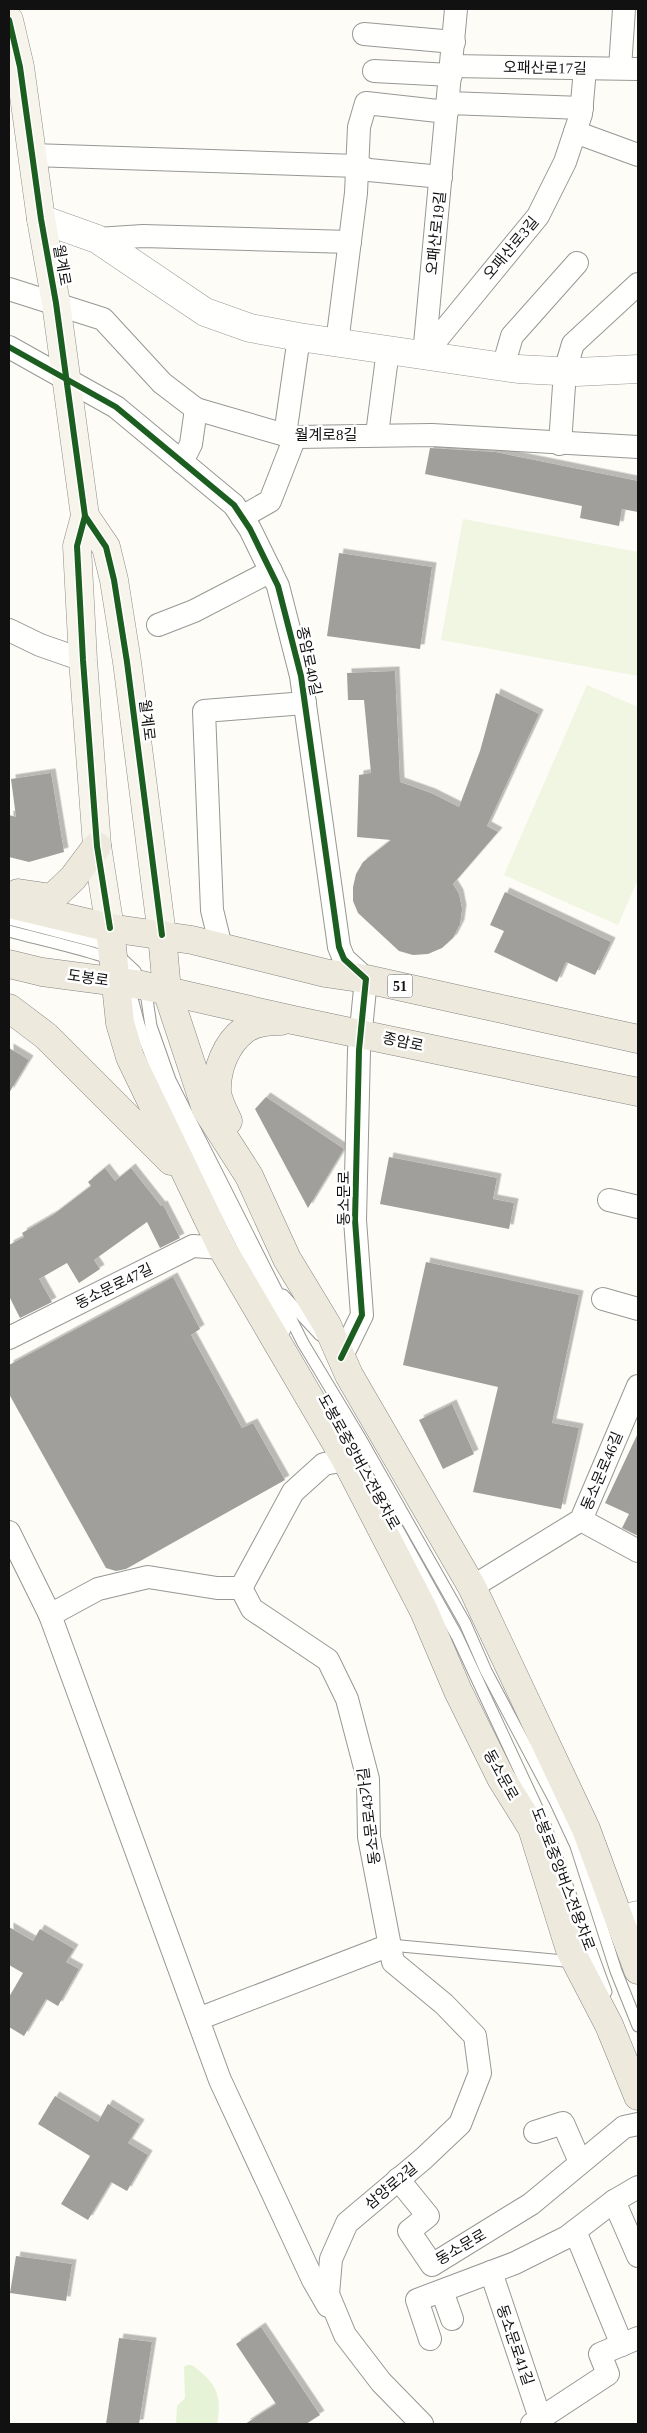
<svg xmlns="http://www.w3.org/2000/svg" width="647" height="2433" font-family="'Times New Roman','Noto Sans KR',serif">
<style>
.green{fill:#e7f3d7}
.pitch{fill:#f0f6e1}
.building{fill:#a19f9c;filter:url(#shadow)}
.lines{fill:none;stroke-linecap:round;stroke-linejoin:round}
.service-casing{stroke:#979795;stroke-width:13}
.minor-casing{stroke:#979795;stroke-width:24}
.tertiary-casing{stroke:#979795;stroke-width:29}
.secondary-casing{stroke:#8e8d8b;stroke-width:29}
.primary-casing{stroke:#858482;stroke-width:29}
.service{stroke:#fffffe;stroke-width:11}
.minor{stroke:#fffffe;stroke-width:22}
.tertiary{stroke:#fffffe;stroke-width:28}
.secondary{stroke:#f6f4eb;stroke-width:28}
.primary{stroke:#ede9dc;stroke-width:28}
.cycleway-casing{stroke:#fff;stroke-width:9}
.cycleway{stroke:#1b5e20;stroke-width:6}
.labels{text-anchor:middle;stroke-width:5;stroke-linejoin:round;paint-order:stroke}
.shield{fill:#fff;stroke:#585858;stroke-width:1}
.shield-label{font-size:14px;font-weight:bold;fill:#111}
.street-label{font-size:15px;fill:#111;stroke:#fff}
</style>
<defs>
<filter id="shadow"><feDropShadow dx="4.5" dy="-4.5" stdDeviation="0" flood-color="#0004"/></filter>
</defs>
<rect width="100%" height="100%" fill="#fdfcf7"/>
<!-- green -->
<path class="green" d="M187 2365H192C215 2382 223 2394 217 2424H176L177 2406 185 2398 184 2367Z"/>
<!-- pitch -->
<g class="pitch">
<path d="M463 519 638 552V676L441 640Z"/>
<path d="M587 685 638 707V879L618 925 504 875Z"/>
</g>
<!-- building -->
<g class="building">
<path d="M430 448 495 452 638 481V512L622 509 619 526 580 518 582 506 425 474Z"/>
<path d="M339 553 432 567 420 649 327 636Z"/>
<path d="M395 671 400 782 431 793 459 807 480 751 496 693 539 714 487 826 498 832 453 884 459 894 462 909 460 924 453 938 442 948 428 954 413 955 399 951 358 913 353 901V887L356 874 363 862 391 840 357 837 359 775 371 773 364 700H348L347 673Z"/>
<path d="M51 773 64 852 29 862 9 857V815L16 817 11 779Z"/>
<path d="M505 892 611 942 595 975 566 962 557 982 494 952 504 931 490 925Z"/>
<path d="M9 1048 29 1060 9 1093Z"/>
<path d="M266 1097 344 1149 308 1208 255 1109Z"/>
<path d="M389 1157 497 1178 493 1199 514 1203 509 1229 380 1204Z"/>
<path d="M105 1168 115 1181 131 1168 161 1206 163 1205 180 1238 160 1248 147 1222 94 1260 100 1269 79 1283 67 1263 39 1279 52 1302 20 1318 9 1296V1245L24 1237 22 1233 53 1215 91 1186 88 1182Z"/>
<path d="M426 1262 579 1295 552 1423 579 1428 561 1509 473 1492 498 1387 403 1365Z"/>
<path d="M173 1277 200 1329 191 1335 242 1428 253 1423 285 1480 126 1569 116 1571 106 1568 9 1394V1365Z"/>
<path d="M452 1404 474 1454 443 1469 419 1420Z"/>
<path d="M638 1433V1536L622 1528 629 1514 605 1503Z"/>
<path d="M9 1927 33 1941 40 1929 74 1949 66 1962 79 1969 58 2006 46 1999 24 2036 9 2027V1997L23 1973 9 1965Z"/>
<path d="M55 2096 98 2122 108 2104 140 2124 128 2143 148 2155 127 2191 111 2182 88 2220 61 2204 90 2156 38 2124Z"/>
<path d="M16 2256 72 2264 66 2301 10 2293Z"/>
<path d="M261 2327 320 2415 306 2424H245L276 2404 236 2344Z"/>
<path d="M119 2338 152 2342 139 2424H106Z"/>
</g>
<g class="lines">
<!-- service casing -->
<g class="service-casing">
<g id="service">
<path d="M9 919 97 942 109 947 135 971 147 999 151 1026 170 1080 303 1343 359 1436 465 1623 486 1671 555 1801 576 1846 616 1971 638 2026"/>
<path d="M9 931C25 936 106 954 112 961"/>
<path d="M128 983 139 1025 163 1087 285 1330"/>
<path d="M283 1295 320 1335"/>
<path d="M388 1512 457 1636 545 1825 606 1992"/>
<path d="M390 1945 575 1962"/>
</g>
</g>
<!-- minor casing -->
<g class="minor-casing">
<g id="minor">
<path d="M364 34 454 42"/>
<path d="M452 66 638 69"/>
<path d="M620 68 624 9"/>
<path d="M374 71 451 75"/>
<path d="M448 103 582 108"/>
<path d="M575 132 638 155"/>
<path d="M32 155 357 166 369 170 441 177"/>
<path d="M97 239 143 236 350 242"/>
<path d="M9 289 103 319 162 383 196 409 285 435 295 437 432 435 638 447"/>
<path d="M337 343 356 193 359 127 366 103 447 112"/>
<path d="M9 347 116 407 234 505 250 529 278 586 301 676 339 947 344 959 366 979 359 1050 355 1220 362 1315 341 1358"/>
<path d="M424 355 456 9"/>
<path d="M424 355 538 216 565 162 581 114 585 69"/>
<path d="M503 367 512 336 577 263"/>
<path d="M377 434 388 350"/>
<path d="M285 435 299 337"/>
<path d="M560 444 565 371 573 344 638 284"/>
<path d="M182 462 191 444 196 409"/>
<path d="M242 517 270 501 295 437"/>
<path d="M158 625 194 611 271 571"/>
<path d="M9 630 40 645 83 660"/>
<path d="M221 947 212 910 204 711 305 703"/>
<path d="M609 1200 638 1207"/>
<path d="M603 1299 638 1309"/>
<path d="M9 1338 193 1246 222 1248"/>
<path d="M581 1520 638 1551"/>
<path d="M9 1532 50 1615 220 2080 313 2280 328 2306"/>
<path d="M472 1587 581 1520 638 1386"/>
<path d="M241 1588 252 1609 328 1660 347 1699 368 1779 369 1837 393 1962 444 2004 475 2036 480 2073 460 2124 423 2159 347 2223 331 2259 328 2294 345 2335 381 2382 422 2424"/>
<path d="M241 1588 293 1492 324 1464 346 1460"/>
<path d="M50 1615 98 1589 148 1577 217 1588H241"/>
<path d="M198 2019 390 1945"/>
<path d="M535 2132 563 2123 580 2162"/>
<path d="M398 2179 428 2216 409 2231 432 2265 531 2204 624 2127 638 2124"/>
<path d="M614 2201 638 2256"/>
<path d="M575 2231 622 2345"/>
<path d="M491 2272 540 2418"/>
<path d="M442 2291 452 2319"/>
<path d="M430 2339 417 2300 515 2263 567 2237 614 2201 638 2187"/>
<path d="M532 2424 608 2374 600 2354 638 2338"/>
</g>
</g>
<!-- tertiary casing -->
<g class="tertiary-casing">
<g id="tertiary">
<path d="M41 219 97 239 205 312 250 328 299 337 518 369 577 372 638 369"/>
<path d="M620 1920 638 1915"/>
</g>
</g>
<!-- secondary casing -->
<g class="secondary-casing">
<g id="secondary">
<path d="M9 20 20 67 41 219 56 303 85 516 77 546 83 660 97 846 110 928"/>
<path d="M85 516 106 547 114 580 127 662 162 935"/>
</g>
</g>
<!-- primary casing -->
<g class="primary-casing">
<g id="primary">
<path d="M18 893 52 898 73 878 97 846"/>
<path d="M9 904 110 928 192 940 325 973 366 979 638 1039"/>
<path d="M110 928 120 1023 130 1057 222 1248 346 1460 424 1611 458 1691 501 1778 532 1828 570 1950 609 2025 638 2096"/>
<path d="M162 935 167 991 206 1109 249 1176 287 1259 327 1325 349 1375 472 1587 586 1829 638 1970"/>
<path d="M9 964 42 972 141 985 293 1020 638 1092"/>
<path d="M9 1008 46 1036 171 1161"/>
<path d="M228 1121C224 1112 218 1101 217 1092 216 1069 226 1044 244 1030 254 1022 269 1021 281 1021"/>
</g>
</g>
<!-- service -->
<use href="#service" class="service"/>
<!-- minor -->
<use href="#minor" class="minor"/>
<!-- tertiary -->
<use href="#tertiary" class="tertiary"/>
<!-- secondary -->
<use href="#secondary" class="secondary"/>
<!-- primary -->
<use href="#primary" class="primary"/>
<!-- cycleway casing -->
<g class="cycleway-casing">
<g id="cycleway">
<path d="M9 20 20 67 41 219 56 303 85 516 77 546 83 660 97 846 110 928"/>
<path d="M9 347 116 407 234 505 250 529 278 586 301 676 339 947 344 959 366 979 359 1050 355 1220 362 1315 341 1358"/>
<path d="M85 516 106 547 114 580 127 662 162 935"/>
</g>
</g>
<!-- cycleway -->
<use href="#cycleway" class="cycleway"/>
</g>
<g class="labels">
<!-- shield labels -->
<rect class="shield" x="387.5" y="974.5" width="25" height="23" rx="4"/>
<g class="shield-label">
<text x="400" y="991">51</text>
</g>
<!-- street labels -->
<g class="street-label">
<text transform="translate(545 68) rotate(1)" y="5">오패산로17길</text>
<text transform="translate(436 233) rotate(-84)" y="5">오패산로19길</text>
<text transform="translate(511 248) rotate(-50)" y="5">오패산로3길</text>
<text transform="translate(62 265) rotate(80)" y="5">월계로</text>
<text x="326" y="440">월계로8길</text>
<text transform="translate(309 661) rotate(78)" y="5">종암로40길</text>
<text transform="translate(147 720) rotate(83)" y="5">월계로</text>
<text transform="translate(88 978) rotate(8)" y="5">도봉로</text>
<text transform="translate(403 1042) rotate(12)" y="5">종암로</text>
<text transform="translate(344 1198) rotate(-90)" y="5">동소문로</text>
<text transform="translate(114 1286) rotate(-26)" y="5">동소문로47길</text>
<text transform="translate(359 1462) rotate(61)" y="5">도봉로중앙버스전용차로</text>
<text transform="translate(602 1471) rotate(-67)" y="5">동소문로46길</text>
<text transform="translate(501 1775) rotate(61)" y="5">동소문로</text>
<text transform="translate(369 1816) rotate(-97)" y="5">동소문로43가길</text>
<text transform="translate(563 1879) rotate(69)" y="5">도봉로중앙버스전용차로</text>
<text transform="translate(391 2186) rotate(-40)" y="5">삼양로2길</text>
<text transform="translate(461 2247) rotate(-30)" y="5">동소문로</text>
<text transform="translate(515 2345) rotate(71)" y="5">동소문로41길</text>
</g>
</g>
<!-- border -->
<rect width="647" height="2433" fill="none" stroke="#111111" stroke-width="20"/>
</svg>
